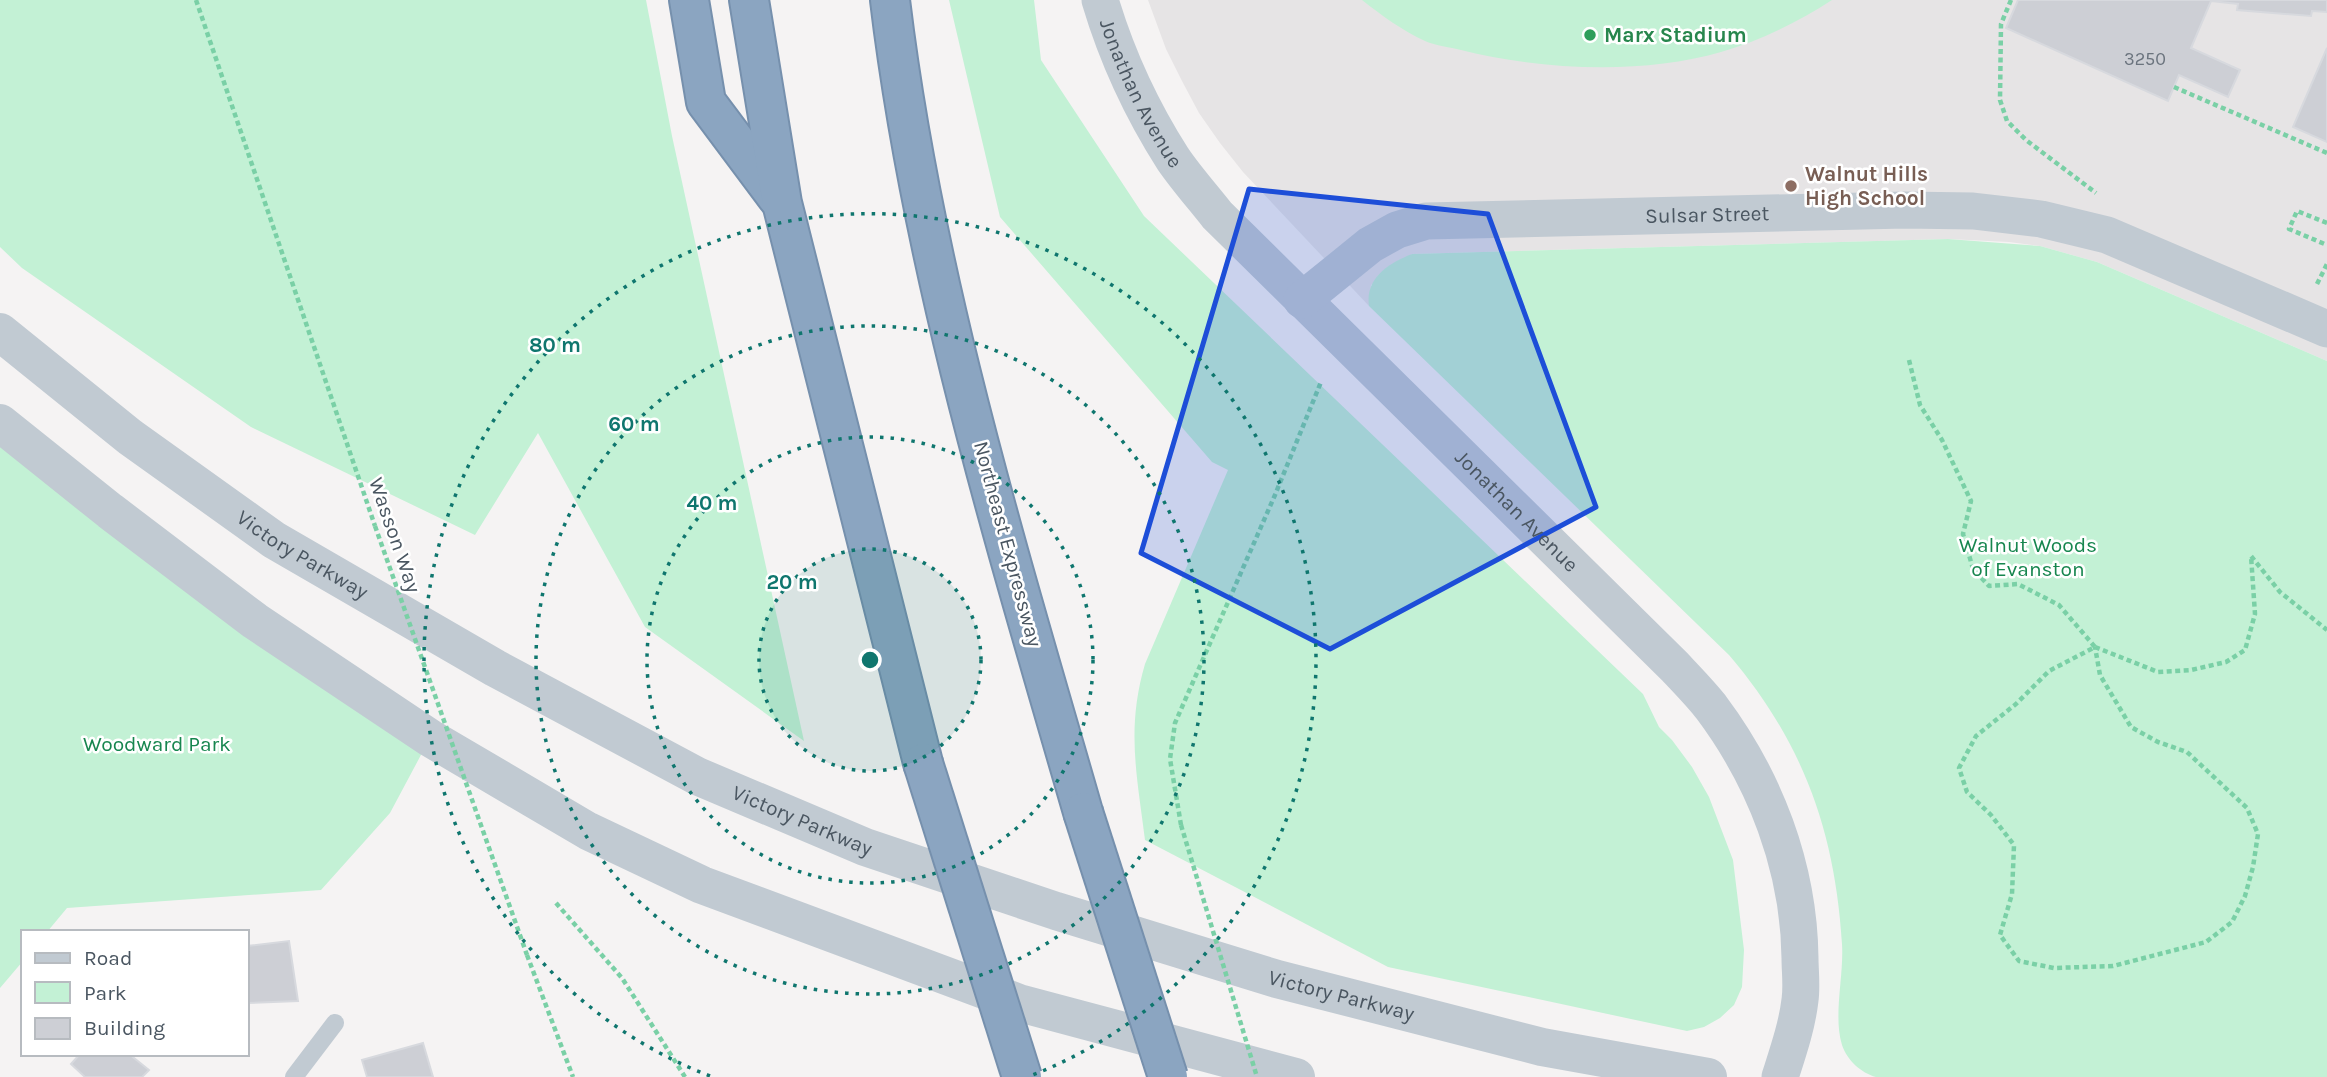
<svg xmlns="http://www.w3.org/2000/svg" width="2327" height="1077" font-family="Karla,sans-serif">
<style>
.education{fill:#e6e4e5}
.green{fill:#c3f1d5}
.building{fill:#cdcfd5;stroke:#d7d9de;stroke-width:2}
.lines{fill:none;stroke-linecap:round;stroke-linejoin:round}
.motorway-casing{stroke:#7690ad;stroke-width:42}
.path{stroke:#7ad0a6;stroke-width:4.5;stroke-dasharray:5 3.5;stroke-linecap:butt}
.service{stroke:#c1cad2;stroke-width:18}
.minor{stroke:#c1cad2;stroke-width:37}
.tertiary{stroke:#c1cad2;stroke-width:38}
.motorway{stroke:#8ba5c1;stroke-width:38}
.motorway-bridge-casing{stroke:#7690ad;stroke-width:42;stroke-linecap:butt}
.path-bridge{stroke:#7ad0a6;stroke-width:4.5;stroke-dasharray:5 3.5;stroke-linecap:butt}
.motorway-bridge{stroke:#8ba5c1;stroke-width:38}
.marked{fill:#1d4ed8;fill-opacity:0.2;stroke:#1d4ed8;stroke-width:5;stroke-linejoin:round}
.ring{fill:none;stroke:#0f766e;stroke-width:3.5;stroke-dasharray:3.5 7}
.leisure-dot{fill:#2e9e5b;stroke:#fff;stroke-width:2.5}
.education-dot{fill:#8d6e63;stroke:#fff;stroke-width:2.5}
.labels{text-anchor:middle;stroke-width:5;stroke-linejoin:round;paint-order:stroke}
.number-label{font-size:18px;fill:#6b747e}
.leisure-label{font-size:21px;font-weight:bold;fill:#27864d;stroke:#fff;text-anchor:start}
.street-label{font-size:21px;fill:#4a5661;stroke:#fff}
.education-label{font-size:21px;font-weight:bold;fill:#785e54;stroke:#fff;text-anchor:start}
.park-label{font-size:21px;fill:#17864f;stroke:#fff}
.centre{fill:#0f766e;stroke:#fff;stroke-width:3.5}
.ring-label{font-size:21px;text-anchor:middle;font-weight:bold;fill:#0f766e;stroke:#fff;stroke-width:5;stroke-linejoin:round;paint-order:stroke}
</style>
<rect width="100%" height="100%" fill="#f5f3f3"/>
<!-- education -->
<path class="education" d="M1148 0H2327V361L2097 262 2040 246 2009 242 1948 239 1412 254 1371 285 1369 306 1243 172 1220 143 1199 113 1182 81 1166 49Z"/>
<!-- green -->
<g class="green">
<path d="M0 0H646L672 136 804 741 645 627 538 433 475 535 251 427 22 268 0 247Z"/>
<path d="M949 0H1034L1041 60 1144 216 1643 694 1659 727 1672 740 1692 767 1709 797 1733 860 1744 950 1742 987 1734 1005 1720 1018 1704 1027 1687 1031 1388 967 1145 840C1137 775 1126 729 1145 664L1228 470 1212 462 1000 217Z"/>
<path d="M1362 0H1832C1798 22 1760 41 1721 52 1642 75 1541 70 1461 50 1450 47 1436 46 1425 41 1403 31 1381 15 1362 0Z"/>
<path d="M1948 239 2040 246 2097 262 2327 361V1077H1876C1861 1073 1847 1060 1842 1045 1833 1016 1844 976 1842 944 1835 831 1803 742 1729 655L1369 306C1365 278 1389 263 1412 254Z"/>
<path d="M0 423 430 738 390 813 321 890 67 908 47 932H23V961L0 988Z"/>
</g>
<!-- building -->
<g class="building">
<path d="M2018 0H2327V12L2312 11 2311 16 2237 10 2238 4 2211 1 2191 48 2240 70 2228 97 2179 75 2168 101 2006 28Z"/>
<path d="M2327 48V142L2293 127Z"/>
<path d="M289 941 298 1001 247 1003V946Z"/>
<path d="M423 1043 433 1077H367L362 1060Z"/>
<path d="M80 1054H129L149 1070 142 1077H85L71 1064Z"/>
</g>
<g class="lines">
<!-- motorway casing -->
<g class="motorway-casing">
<g id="motorway">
<path d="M689 0 706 102 777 197"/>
<path d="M749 0 782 203 923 763"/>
<path d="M890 0C923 276 1006 545 1083 812"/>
</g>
</g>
<!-- path -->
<g class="path">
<path d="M196 0 375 526"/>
<path d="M2011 0 2001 24 2000 100 2007 121 2026 140 2096 193"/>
<path d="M2174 87 2327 153"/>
<path d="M2327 223 2297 211 2289 229 2327 245"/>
<path d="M2317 284 2327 264"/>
<path d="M1909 360 1920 405 1942 440 1971 501 1963 534 1973 569 1989 586 2018 584 2059 605 2095 647 2049 671 2016 704 1976 736 1959 768 1967 792 1991 815 2014 845 2012 894 2000 935 2019 961 2054 968 2113 966 2206 942 2232 922 2245 896 2253 867 2258 834 2247 808 2187 752 2158 742 2131 727 2100 675 2095 647"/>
<path d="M2095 647 2158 672 2191 670 2226 662 2245 650 2255 614 2251 556 2280 592 2327 630"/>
<path d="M1181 825 1170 759 1175 723 1275 495 1321 382"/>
<path d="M556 903 622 978 685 1077"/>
<path d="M527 955 573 1077"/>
</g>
<!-- service -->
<path class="service" d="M294 1077 335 1023"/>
<!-- minor -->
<g class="minor">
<path id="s1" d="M1100 0C1117 57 1141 109 1173 159 1186 178 1202 196 1217 215L1675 667C1687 680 1700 693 1711 707 1765 779 1799 867 1800 958 1800 971 1802 986 1800 1000 1797 1026 1788 1052 1780 1077"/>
<path id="s2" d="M1302 300 1370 245 1397 230 1426 221 1905 210 1973 211 2041 219 2107 235 2327 329"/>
</g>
<!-- tertiary -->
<g class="tertiary">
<path id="s3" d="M0 332 130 437 274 540 495 668 697 776 865 847 1056 911 1277 979 1542 1047 1708 1077"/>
<path d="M0 423 110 511 255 621 430 738 588 831 702 885 1019 1003 1296 1077"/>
</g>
<!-- motorway -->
<use href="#motorway" class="motorway"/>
<!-- motorway-bridge casing -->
<g class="motorway-bridge-casing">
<g id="motorway-bridge">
<path d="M923 763 1022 1077"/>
<path d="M1083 812 1168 1077"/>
</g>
</g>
<!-- path-bridge -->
<g class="path-bridge">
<path d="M375 526 527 955"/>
<path d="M1181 825 1257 1077"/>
</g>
<!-- motorway-bridge -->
<use href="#motorway-bridge" class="motorway-bridge"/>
</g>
<!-- marked area -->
<path class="marked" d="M1249 189 1488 214 1596 507 1330 649 1141 553Z"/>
<!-- distance rings -->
<circle cx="870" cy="660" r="111" fill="#0f766e" fill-opacity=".12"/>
<g class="ring">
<circle cx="870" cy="660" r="111"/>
<circle cx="870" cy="660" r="223"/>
<circle cx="870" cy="660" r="334"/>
<path d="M710 1076A446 446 0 1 1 1030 1076"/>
</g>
<!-- markers -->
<circle class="leisure-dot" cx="1590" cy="35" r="7"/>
<circle class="education-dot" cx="1791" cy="186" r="7"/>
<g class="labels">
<!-- number labels -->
<g class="number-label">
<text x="2145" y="65">3250</text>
</g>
<!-- leisure labels -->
<g class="leisure-label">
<text x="1604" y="42">Marx Stadium</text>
</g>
<!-- street labels -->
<g class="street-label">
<text dy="7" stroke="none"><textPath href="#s1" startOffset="102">Jonathan Avenue</textPath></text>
<text dy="7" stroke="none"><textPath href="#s2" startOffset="430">Sulsar Street</textPath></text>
<text dy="7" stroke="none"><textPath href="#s1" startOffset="668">Jonathan Avenue</textPath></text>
<text transform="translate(395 535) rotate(71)" y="7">Wasson Way</text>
<text transform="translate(1008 544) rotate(75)" y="7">Northeast Expressway</text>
<text dy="7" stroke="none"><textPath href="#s3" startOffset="376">Victory Parkway</textPath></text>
<text dy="7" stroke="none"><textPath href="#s3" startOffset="943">Victory Parkway</textPath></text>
<text dy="7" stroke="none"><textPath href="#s3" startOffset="1510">Victory Parkway</textPath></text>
</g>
<!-- education labels -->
<g class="education-label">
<text x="1805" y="181">Walnut Hills<tspan x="1805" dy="24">High School</tspan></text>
</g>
<!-- park labels -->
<g class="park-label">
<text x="2028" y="552">Walnut Woods<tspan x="2028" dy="24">of Evanston</tspan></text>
<text x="157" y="751">Woodward Park</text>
</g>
</g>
<circle cx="870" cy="660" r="10" class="centre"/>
<g class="ring-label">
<text x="555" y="352">80 m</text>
<text x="634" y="431">60 m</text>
<text x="712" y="510">40 m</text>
<text x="792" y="589">20 m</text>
</g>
<!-- legend -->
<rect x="21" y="930" width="228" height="126" fill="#ffffff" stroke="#b7bbc0" stroke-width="2"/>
<rect x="35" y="953" width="35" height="10" fill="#c1cad2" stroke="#b7bbc0" stroke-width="2"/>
<text x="84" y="965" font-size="21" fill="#4a5661">Road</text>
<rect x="35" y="982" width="35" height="21" fill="#c3f1d5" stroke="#b7bbc0" stroke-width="2"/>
<text x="84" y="1000" font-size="21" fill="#4a5661">Park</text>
<rect x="35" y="1018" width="35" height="21" fill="#cdcfd5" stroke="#b7bbc0" stroke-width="2"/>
<text x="84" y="1035" font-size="21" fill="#4a5661">Building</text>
</svg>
